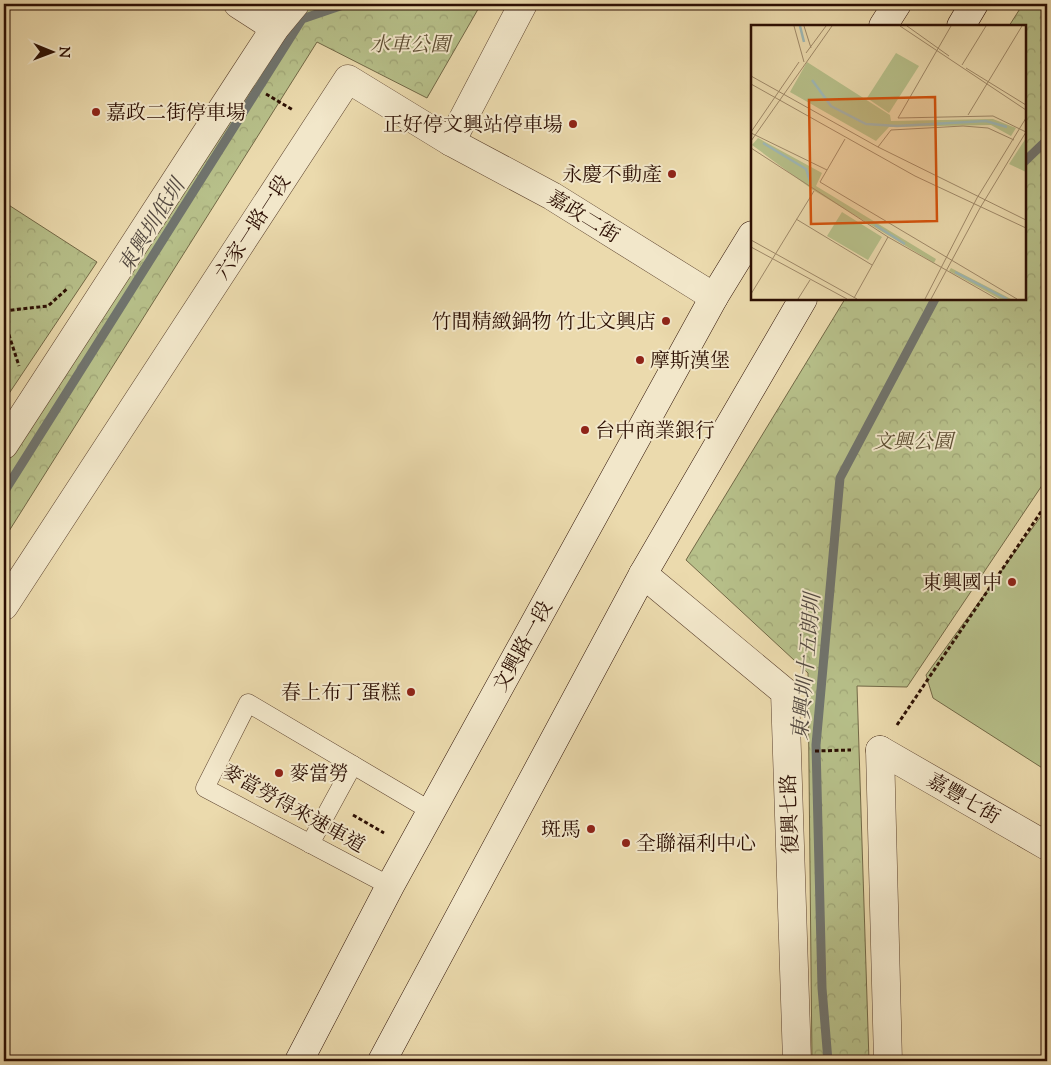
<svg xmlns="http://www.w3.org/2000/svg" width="1051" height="1065" font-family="'Sorts Mill Goudy','Noto Serif TC',serif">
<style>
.grass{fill:#b7c08a;stroke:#726846}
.park{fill:url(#park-crowns);stroke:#726846}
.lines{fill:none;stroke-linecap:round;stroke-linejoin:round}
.stream{stroke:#70746e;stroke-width:9}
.lane-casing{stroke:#5c422e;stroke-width:19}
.street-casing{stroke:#5c422e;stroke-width:29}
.secondary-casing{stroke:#2c0f03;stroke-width:29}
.path{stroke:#2c0f03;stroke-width:3;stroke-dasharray:4 2.5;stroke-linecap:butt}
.lane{stroke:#f2e7ca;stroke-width:18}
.street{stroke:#f2e7ca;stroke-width:28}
.secondary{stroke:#f2e7ca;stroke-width:28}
.poi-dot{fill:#8f2418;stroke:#f2e7ca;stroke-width:2}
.labels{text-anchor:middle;stroke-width:4;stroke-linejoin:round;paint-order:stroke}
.park-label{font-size:20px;font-style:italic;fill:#5d4d32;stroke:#f2e7ca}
.poi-label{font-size:20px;fill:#2c0f03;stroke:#f2e7ca;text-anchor:end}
.street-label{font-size:20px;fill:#2c0f03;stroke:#f2e7ca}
.water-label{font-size:21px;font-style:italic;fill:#544a42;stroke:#f2e7ca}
.inset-river{fill:none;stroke:#9eb8b6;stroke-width:2.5}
.inset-road{fill:none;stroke:#9f8969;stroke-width:1}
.view{fill:#d5520b;fill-opacity:0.15;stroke:#d5520b;stroke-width:2.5}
.inset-edge{fill:none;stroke:#2c0f03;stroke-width:2.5}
</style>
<defs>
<pattern id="park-crowns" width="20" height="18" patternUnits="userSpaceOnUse" patternTransform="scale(1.25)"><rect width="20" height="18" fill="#b7c08a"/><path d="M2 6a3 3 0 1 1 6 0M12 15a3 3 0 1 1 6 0" fill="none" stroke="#9ea475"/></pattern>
</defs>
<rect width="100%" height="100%" fill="#ebdaad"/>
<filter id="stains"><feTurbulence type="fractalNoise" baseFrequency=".004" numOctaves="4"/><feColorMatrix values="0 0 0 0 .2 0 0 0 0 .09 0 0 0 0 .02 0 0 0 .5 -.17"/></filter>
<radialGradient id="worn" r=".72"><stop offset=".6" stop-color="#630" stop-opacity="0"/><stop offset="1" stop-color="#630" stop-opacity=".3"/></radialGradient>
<!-- grass -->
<path class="grass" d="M1047 508V771L933 698 926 675Z"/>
<!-- park -->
<g class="park">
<path d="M296 4H481L427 98 317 42 4 539V464L282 23Z"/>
<path d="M1023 4H1047V478L907 687 857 686 869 1061H812L808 673 686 560 845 299H1025V26H1009Z"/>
<path d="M4 202 97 262 4 401Z"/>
</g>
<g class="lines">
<!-- stream -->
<g class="stream">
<path d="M1025 161 1047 140"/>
<path d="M4 492 302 19 346 4"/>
<path d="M828 1061 822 988 816 745 840 478 935 299"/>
</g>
<!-- lane casing -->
<g class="lane-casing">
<g id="lane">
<path d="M310 844 353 765"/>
<path d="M390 886 205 788 248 703 431 811"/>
</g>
</g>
<!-- street casing -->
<g class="street-casing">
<g id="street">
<path d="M238 4 275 28"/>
<path d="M451 142 552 196 714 297"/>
<path d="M4 445 241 80 275 28 295 4"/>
<path d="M643 574 785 692 797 1061"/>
<path d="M4 606 348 79 451 142 523 4"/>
<path d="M880 750 888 1061"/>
<path d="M880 750 1047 846"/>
</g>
</g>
<!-- secondary casing -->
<g class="secondary-casing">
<g id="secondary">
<path d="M883 26 897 4"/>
<path d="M961 26 974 4"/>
<path d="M299 1061 390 886 714 297 752 235"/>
<path d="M382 1061 643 574 803 299"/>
</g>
</g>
<!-- path -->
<g class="path">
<path d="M266 94 293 110"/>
<path d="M4 311 48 306 68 288"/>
<path d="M4 330 9 335 19 366"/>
<path d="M897 725 1047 503"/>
<path d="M815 751 851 750"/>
<path d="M353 815 384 833"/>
</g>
<!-- lane -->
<use href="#lane" class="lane"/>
<!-- street -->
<use href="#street" class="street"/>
<!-- secondary -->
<use href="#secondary" class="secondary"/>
</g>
<!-- markers -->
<g class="poi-dot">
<circle cx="96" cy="112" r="5"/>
<circle cx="573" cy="124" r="5"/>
<circle cx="672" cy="174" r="5"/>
<circle cx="666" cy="321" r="5"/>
<circle cx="640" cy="360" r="5"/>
<circle cx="585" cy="430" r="5"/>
<circle cx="1012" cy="582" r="5"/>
<circle cx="411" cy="692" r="5"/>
<circle cx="279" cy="773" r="5"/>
<circle cx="591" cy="829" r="5"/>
<circle cx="626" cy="843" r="5"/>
</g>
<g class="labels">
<!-- park labels -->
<g class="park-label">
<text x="410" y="51">水車公園</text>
<text x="913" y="448">文興公園</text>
</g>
<!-- poi labels -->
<g class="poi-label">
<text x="106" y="119" text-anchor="start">嘉政二街停車場</text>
<text x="563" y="131">正好停文興站停車場</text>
<text x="662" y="181">永慶不動產</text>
<text x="656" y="328">竹間精緻鍋物 竹北文興店</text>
<text x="650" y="367" text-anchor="start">摩斯漢堡</text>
<text x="595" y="437" text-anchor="start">台中商業銀行</text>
<text x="1002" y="589">東興國中</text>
<text x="401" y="699">春上布丁蛋糕</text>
<text x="289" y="780" text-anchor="start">麥當勞</text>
<text x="581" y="836">斑馬</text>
<text x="636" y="850" text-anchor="start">全聯福利中心</text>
</g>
<!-- street labels -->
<g class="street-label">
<text transform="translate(584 216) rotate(32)" y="7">嘉政二街</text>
<text transform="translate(252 227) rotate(-57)" y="7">六家一路一段</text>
<text transform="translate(522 646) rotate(-61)" y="7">文興路一段</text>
<text transform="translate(964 798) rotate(30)" y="7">嘉豐七街</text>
<text transform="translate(294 808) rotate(29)" y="7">麥當勞得來速車道</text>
<text transform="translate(789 814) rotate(-92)" y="7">復興七路</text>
</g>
<!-- water labels -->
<g class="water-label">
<text transform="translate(151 226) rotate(-58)" y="7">東興圳低圳</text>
<text transform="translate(806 667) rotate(-85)" y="7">東興圳十五朗圳</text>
</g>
</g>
<!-- overview -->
<g transform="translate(751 25)">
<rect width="275" height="275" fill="#ebdaad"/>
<path d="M145 28 168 41 138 88 116 73Z" fill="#b7c08a"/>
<path d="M56 37 139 90 140 96 242 94 265 103 260 111 240 100 138 102 125 116 39 67ZM7 113 71 148 65 161 185 234 183 238 62 165 1 120ZM275 113V147L258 139ZM91 187 131 212 117 235 76 211ZM200 243 260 274H249L198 246Z" fill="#b7c08a"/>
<path class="inset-river" d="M49 1 53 17M61 55 80 81 115 99 146 101 235 96 256 102M12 118 55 144 60 159M124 200 154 219M204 247 256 274"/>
<path class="inset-road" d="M43 1 53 37M53 1 60 23M149 1 275 85M156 1 198 31M55 28 75 1M211 40 235 1M215 43 275 80M0 51 127 122 275 195M0 59 164 151 275 203M217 90 271 1M147 93 242 91 275 107 229 183 180 274M147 93 200 1M0 107 48 37M0 108 76 145 69 157 266 274M0 116 81 1M127 122 140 105 212 101 237 103 263 115M0 123 137 212 246 274M76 145 94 114M45 194 121 240M0 215 106 274M0 222 96 274M0 269 63 166M103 273 137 212M47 274 59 255M174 274 226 173 275 93"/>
<path class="view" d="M184 72 186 196 60 199 58 75Z"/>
<rect width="275" height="275" class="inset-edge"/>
</g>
<!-- margin -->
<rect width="1051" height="1065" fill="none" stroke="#ebdaad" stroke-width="20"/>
<rect x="5" y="5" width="1041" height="1055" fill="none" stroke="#2c0f03" stroke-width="2.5"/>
<rect x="10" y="10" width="1031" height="1045" fill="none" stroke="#2c0f03"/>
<!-- north arrow -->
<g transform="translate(52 52) rotate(91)" stroke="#f2e7ca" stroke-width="4" paint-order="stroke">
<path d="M0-4L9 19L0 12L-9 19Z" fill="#2c0f03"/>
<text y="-8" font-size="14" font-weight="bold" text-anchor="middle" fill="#2c0f03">N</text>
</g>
<rect width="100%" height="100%" filter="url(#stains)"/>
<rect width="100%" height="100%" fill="url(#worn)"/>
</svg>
